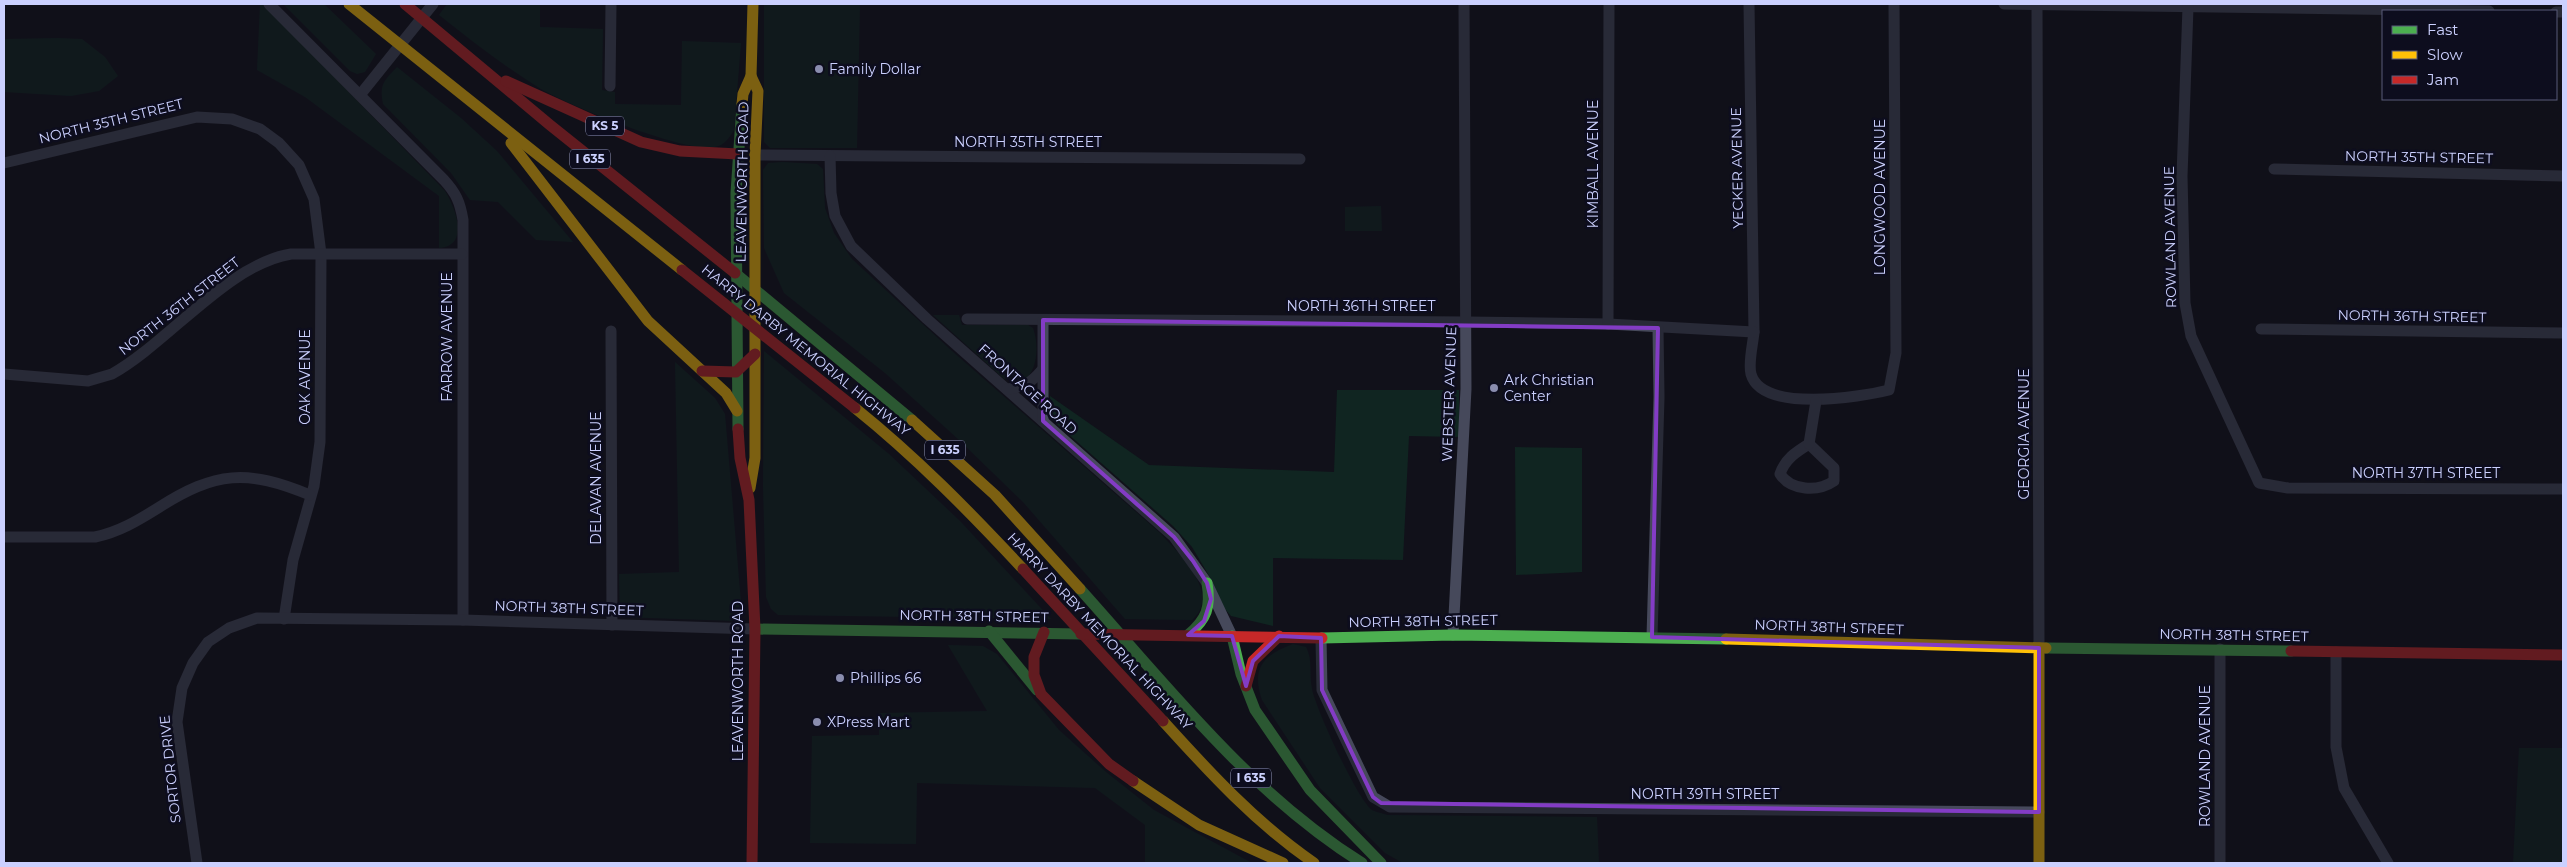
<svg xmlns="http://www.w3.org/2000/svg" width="2567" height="867" font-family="Montserrat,sans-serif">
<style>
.green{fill:#102521}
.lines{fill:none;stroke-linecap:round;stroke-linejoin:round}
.street{stroke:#46495b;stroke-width:11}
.fast{stroke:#4caf50;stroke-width:11}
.slow{stroke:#ffc107;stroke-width:11}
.jam{stroke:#c62828;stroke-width:11}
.marked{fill:none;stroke:#833cc5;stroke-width:4;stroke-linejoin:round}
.poi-dot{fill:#8a8dae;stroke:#0d0d1e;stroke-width:2}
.labels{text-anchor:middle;stroke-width:5;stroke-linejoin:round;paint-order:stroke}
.shield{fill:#0d0d1e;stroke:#9296bb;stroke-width:1}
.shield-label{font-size:12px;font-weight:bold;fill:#cbd0fe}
.poi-label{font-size:14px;fill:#cbd0fe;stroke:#0d0d1e;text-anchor:start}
.street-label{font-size:14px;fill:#cbd0fe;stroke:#0d0d1e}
</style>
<rect width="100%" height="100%" fill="#11111a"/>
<!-- green -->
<g class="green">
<path d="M260 4H263L445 191C455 207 471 246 439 248V196L305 97 257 70Z"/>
<path d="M283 4H324L376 54 365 72 357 74 350 71Z"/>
<path d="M447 4H540V27L603 29 602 90 615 92V104L681 105 682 41 741 43 734 130C729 138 725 145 715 147 687 154 568 105 541 89 505 67 472 41 439 15Z"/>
<path d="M764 4H860L857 148H770L764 142Z"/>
<path d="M58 38 82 39 105 57 118 76 99 91 71 96 4 92V39Z"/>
<path d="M397 67 461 118 497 151 573 242 536 240 498 202 470 200 451 173 383 104C379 84 384 81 397 67Z"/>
<path d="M783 162 817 164 823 169 825 208 834 233 852 259 952 351 1160 533C1179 554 1222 593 1192 620L1125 619 1023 502 958 439 885 373 784 293 764 248 763 170 768 163Z"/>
<path d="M1381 206 1382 231H1345V207Z"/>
<path d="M933 315H959L962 325H1028L1033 328C1039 345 1038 369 1024 381L1004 379Z"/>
<path d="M764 351 889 454 960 521 1051 619 778 615 771 609 766 597 763 486Z"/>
<path d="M675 362 715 398 725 414 742 614 736 621 620 617 619 574 679 572Z"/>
<path d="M1337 390H1459V437L1409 436 1403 560 1273 558V626L1231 616 1224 608 1211 579 1192 547 1173 526 1051 419 1050 396 1149 465 1334 472Z"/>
<path d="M1515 447 1582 448V572L1516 575Z"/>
<path d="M1293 644 1306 647C1313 660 1309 675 1312 689 1315 707 1358 801 1372 810 1375 812 1382 813 1387 815L1597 817 1599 863H1403L1385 853 1320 788 1262 700C1251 668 1263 655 1293 644Z"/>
<path d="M948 645 983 646 997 654 1059 730 1106 772 1154 810 1252 863H1145V825L1095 788 917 783 916 844 810 843 812 736 879 735V713L987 711Z"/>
<path d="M2519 748H2563V863H2513Z"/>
</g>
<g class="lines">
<!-- street -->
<g class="street">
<path d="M269 4 444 180C456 193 460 202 463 220V620"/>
<path d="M1749 4 1754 332C1753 344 1748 363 1751 374 1762 413 1860 397 1889 390L1896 353 1894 4"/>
<path d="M2004 4 2489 11"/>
<path d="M2037 5 2039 648"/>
<path d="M2188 7 2182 176 2185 303 2191 336 2259 483 2288 488 2563 489"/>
<path d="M2556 12H2563"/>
<path d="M610 86 611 4"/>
<path d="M360 95 433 4"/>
<path d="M755 155 1300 159"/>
<path d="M830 156 831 193 835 216 851 246 927 319 1174 537 1207 583 1232 636"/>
<path d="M4 163 197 117 232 119 260 129 279 143 299 165 314 199 321 254 320 442 314 486 293 560 284 619"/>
<path d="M2274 169 2563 176"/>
<path d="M967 319 1466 322 1608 324 1754 332"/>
<path d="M1043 320V421"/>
<path d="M1608 324 1609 4"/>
<path d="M2261 329 2563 333"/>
<path d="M611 331 612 625"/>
<path d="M4 374 88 381 112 374C169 342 228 264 291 254H462"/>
<path d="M1007 389C1023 388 1032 382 1042 370"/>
<path d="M1809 444 1834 468V481C1818 492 1791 491 1780 474 1785 459 1796 452 1809 444Z"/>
<path d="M1809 444 1816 401"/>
<path d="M4 537H95C119 532 137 521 158 508 216 471 247 469 310 495"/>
<path d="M1453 635 1466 389 1464 4"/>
<path d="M1652 637 1659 397 1658 328"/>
<path d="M1321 638 1322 690 1373 797 1390 807 2039 812"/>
<path d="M2220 649V863"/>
<path d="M2336 652V747L2344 788 2388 863"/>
<path d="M197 863 177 722 182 688 193 663 208 642 229 628 257 618 463 620 755 629"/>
</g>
<!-- fast -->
<g class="fast">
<path d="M735 273 912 420"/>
<path d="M738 429 736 193 742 104"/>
<path d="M1080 589C1168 687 1249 792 1362 863"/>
<path d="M755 629 1081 634"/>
<path d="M989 631 1037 690"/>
<path d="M1188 635C1207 619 1211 607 1207 583"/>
<path d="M1232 636 1241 674 1255 710 1310 790 1381 863"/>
<path d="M1322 638 1453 635 1726 639"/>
<path d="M2046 648 2291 651"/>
</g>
<!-- slow -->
<g class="slow">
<path d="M349 4 682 270"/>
<path d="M742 104 743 94 751 76 753 4"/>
<path d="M511 143 648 321 726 393 737 411"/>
<path d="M855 408C916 457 970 512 1023 569"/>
<path d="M912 420 995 495 1080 589"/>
<path d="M750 488 755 458V155L758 91 751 76"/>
<path d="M1726 639 2046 648"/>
<path d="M2039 648V863"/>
<path d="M1163 721C1210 773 1256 823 1314 863"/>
<path d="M1133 781 1199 825 1283 863"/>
</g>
<!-- jam -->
<g class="jam">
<path d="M405 4 550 125 735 273"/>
<path d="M506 81 641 142 680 151 738 154"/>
<path d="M682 270 855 408"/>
<path d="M702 371 736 372 755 354"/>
<path d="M738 429 740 458 749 500 755 629 752 863"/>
<path d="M1023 569 1163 721"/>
<path d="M1044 632 1034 657V675L1041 694 1109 764 1133 781"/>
<path d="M1081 634 1322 638"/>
<path d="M2291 651 2563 655"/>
<path d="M1246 686 1253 661 1279 636"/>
</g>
</g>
<!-- marked area -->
<path d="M0 0H2567V867H0ZM1043 320 1658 328 1652 637 2039 648V812L1381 803 1373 797 1322 690 1321 638 1279 636 1253 661 1246 686 1232 636 1188 635 1204 621 1211 599 1207 583 1193 561 1174 537 1043 421Z" fill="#11111a" fill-opacity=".55" fill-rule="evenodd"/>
<path class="marked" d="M1043 320 1658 328 1652 637 2039 648V812L1381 803 1373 797 1322 690 1321 638 1279 636 1253 661 1246 686 1232 636 1188 635 1204 621 1211 599 1207 583 1193 561 1174 537 1043 421Z"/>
<!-- markers -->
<g class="poi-dot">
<circle cx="819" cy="69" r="5"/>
<circle cx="1494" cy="388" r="5"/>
<circle cx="840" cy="678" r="5"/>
<circle cx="817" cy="722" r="5"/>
</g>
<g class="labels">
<!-- shield labels -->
<g class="shield">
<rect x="586" y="116.5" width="38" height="19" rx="4"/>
<rect x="570" y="149.5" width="40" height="19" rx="4"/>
<rect x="925" y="440.5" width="40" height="19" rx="4"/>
<rect x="1231" y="768.5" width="40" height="19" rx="4"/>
</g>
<g class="shield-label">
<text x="605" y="130">KS 5</text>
<text x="590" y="163">I 635</text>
<text x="945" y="454">I 635</text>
<text x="1251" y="782">I 635</text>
</g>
<!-- poi labels -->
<g class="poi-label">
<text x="829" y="74">Family Dollar</text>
<text x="1504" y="385">Ark Christian<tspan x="1504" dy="16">Center</tspan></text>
<text x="850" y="683">Phillips 66</text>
<text x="827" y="727">XPress Mart</text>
</g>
<!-- street labels -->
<g class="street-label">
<text transform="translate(111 121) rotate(-14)" y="5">NORTH 35TH STREET</text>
<text x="1028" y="147">NORTH 35TH STREET</text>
<text transform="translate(2419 157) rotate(1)" y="5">NORTH 35TH STREET</text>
<text transform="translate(1593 164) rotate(-90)" y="5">KIMBALL AVENUE</text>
<text transform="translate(1737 168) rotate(-91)" y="5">YECKER AVENUE</text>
<text transform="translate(742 182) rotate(-89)" y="5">LEAVENWORTH ROAD</text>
<text transform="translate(1880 197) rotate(-90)" y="5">LONGWOOD AVENUE</text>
<text transform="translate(2170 237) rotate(-91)" y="5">ROWLAND AVENUE</text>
<text transform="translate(179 306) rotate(-38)" y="5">NORTH 36TH STREET</text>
<text x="1361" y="311">NORTH 36TH STREET</text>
<text transform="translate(2412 316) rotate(1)" y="5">NORTH 36TH STREET</text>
<text transform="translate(447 337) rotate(-90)" y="5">FARROW AVENUE</text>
<text transform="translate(806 350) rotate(39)" y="5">HARRY DARBY MEMORIAL HIGHWAY</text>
<text transform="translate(305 377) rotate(-90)" y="5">OAK AVENUE</text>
<text transform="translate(1028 389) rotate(42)" y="5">FRONTAGE ROAD</text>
<text transform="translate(1449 394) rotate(-88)" y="5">WEBSTER AVENUE</text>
<text transform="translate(2024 434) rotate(-90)" y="5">GEORGIA AVENUE</text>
<text x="2426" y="478">NORTH 37TH STREET</text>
<text transform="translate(596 478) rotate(-90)" y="5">DELAVAN AVENUE</text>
<text transform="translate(569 608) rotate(2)" y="5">NORTH 38TH STREET</text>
<text transform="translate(974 616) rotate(1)" y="5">NORTH 38TH STREET</text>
<text transform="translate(1423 621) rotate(-1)" y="5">NORTH 38TH STREET</text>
<text transform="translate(1829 627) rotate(2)" y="5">NORTH 38TH STREET</text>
<text transform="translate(1100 631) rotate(47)" y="5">HARRY DARBY MEMORIAL HIGHWAY</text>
<text transform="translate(2234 635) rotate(1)" y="5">NORTH 38TH STREET</text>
<text transform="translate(738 681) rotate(-90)" y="5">LEAVENWORTH ROAD</text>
<text transform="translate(2205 756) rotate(-90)" y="5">ROWLAND AVENUE</text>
<text transform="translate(170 769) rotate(-96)" y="5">SORTOR DRIVE</text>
<text x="1705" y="799">NORTH 39TH STREET</text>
</g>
</g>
<!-- border -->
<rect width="2567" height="867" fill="none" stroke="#cbd0fe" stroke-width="10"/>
<!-- legend -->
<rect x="2382" y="10" width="175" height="90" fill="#0d0d1e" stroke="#595b78"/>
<rect x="2392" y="26" width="25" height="8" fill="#4caf50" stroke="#595b78"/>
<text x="2427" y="35" font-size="15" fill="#cbd0fe">Fast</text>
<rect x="2392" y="51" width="25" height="8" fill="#ffc107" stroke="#595b78"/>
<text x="2427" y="60" font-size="15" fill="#cbd0fe">Slow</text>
<rect x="2392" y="76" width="25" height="8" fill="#c62828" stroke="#595b78"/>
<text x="2427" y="85" font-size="15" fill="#cbd0fe">Jam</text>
</svg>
